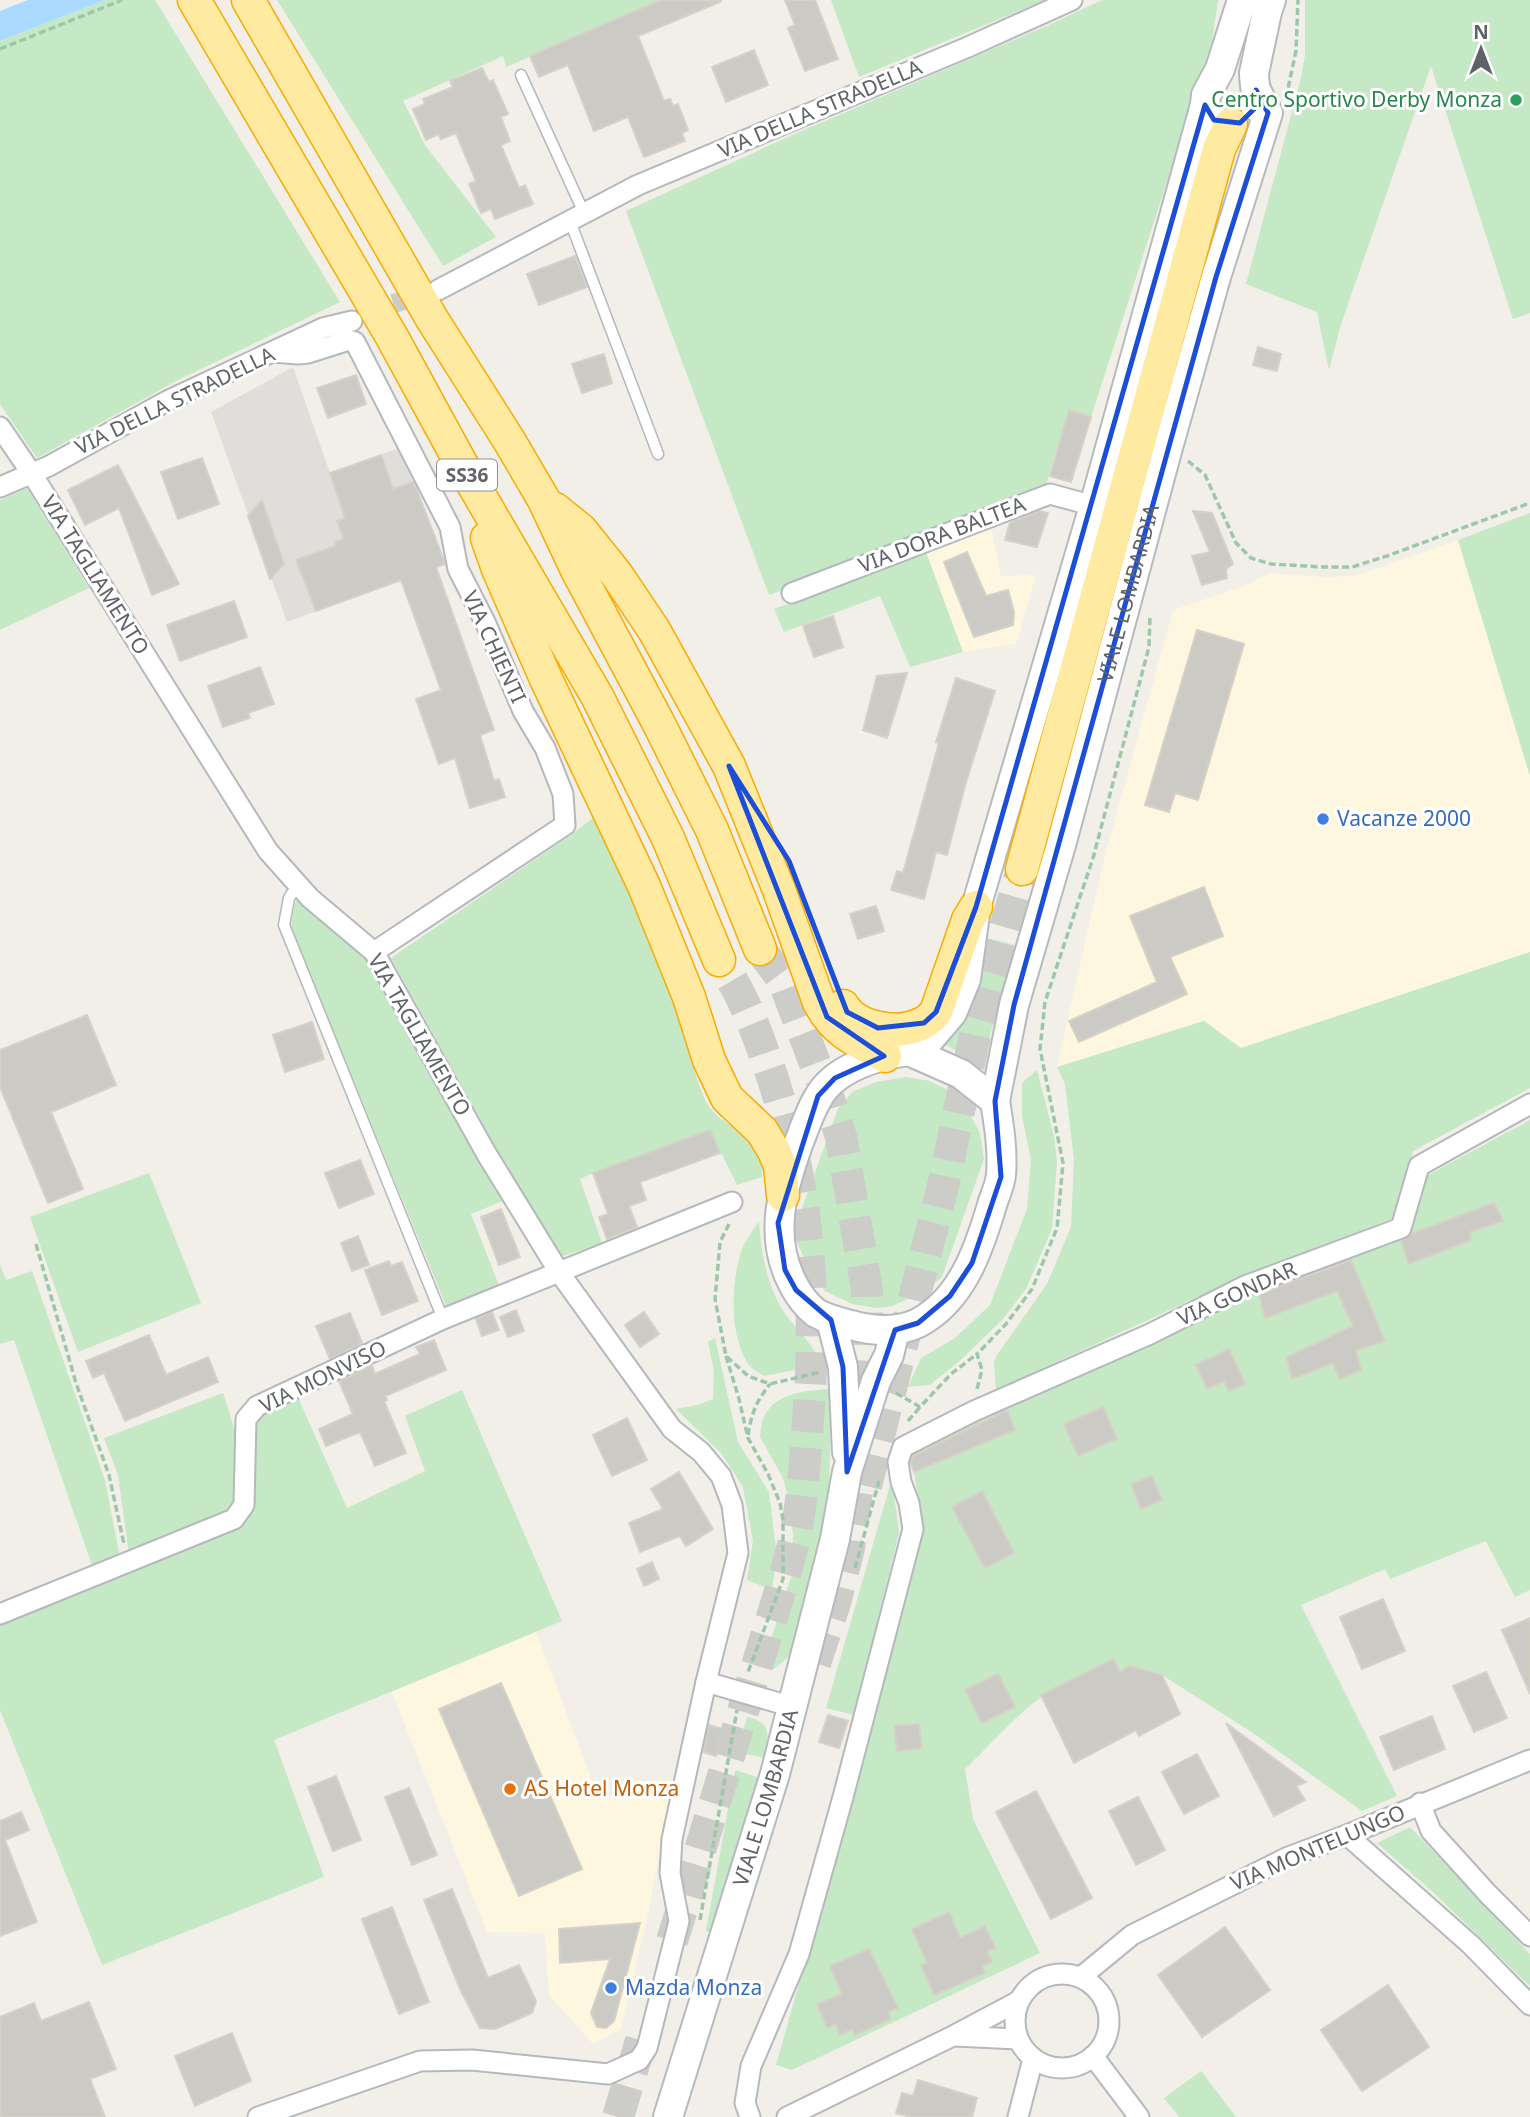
<svg xmlns="http://www.w3.org/2000/svg" width="1530" height="2117" font-family="'Noto Sans',sans-serif">
<style>
.commercial{fill:#fef7e0}
.industrial{fill:#e0deda}
.green{fill:#c5e8c5}
.water{fill:#aadaff}
.building{fill:#cccac5;stroke:#d6d1c6;stroke-width:2}
.lines{fill:none;stroke-linecap:round;stroke-linejoin:round}
.minor-tunnel{stroke:#ccccc8;stroke-width:19;stroke-dasharray:19 10;stroke-linecap:butt}
.trunk-tunnel{stroke:#ccccc8;stroke-width:32;stroke-dasharray:32 16;stroke-linecap:butt}
.service-casing{stroke:#b5b8bc;stroke-width:13}
.minor-casing{stroke:#b5b8bc;stroke-width:23}
.secondary-casing{stroke:#b6babf;stroke-width:32}
.trunk-casing{stroke:#f9ab00;stroke-width:35}
.path{stroke:#9cc7a9;stroke-width:3.5;stroke-dasharray:7 3.5;stroke-linecap:butt}
.service{stroke:#fff;stroke-width:10}
.minor{stroke:#fff;stroke-width:19}
.secondary{stroke:#fff;stroke-width:28}
.trunk{stroke:#feeaa1;stroke-width:32}
.marked{fill:none;stroke:#1d4ed8;stroke-width:5;stroke-linejoin:round}
.leisure-dot{fill:#2e9e5b;stroke:#fff;stroke-width:2.5}
.shop-dot{fill:#3f7fe0;stroke:#fff;stroke-width:2.5}
.food-dot{fill:#e8710a;stroke:#fff;stroke-width:2.5}
.labels{text-anchor:middle;stroke-width:6;stroke-linejoin:round;paint-order:stroke}
.shield{fill:#fff;stroke:#8f9295;stroke-width:2}
.shield-label{font-size:19px;font-weight:bold;fill:#5f6368}
.leisure-label{font-size:21px;fill:#27864d;stroke:#fff;text-anchor:end}
.street-label{font-size:21px;fill:#5f6368;stroke:#fff}
.shop-label{font-size:21px;fill:#366cbe;stroke:#fff;text-anchor:start}
.food-label{font-size:21px;fill:#c56008;stroke:#fff;text-anchor:start}
</style>
<rect width="100%" height="100%" fill="#f1efe8"/>
<!-- commercial -->
<g class="commercial">
<path d="M990 524 1001 576 1036 575 1016 644 963 652 926 552Z"/>
<path d="M1458 540 1530 776V952L1240 1048 1203 1021 1057 1067 1103 863 1173 610 1247 585 1269 573 1323 577 1355 576Z"/>
<path d="M536 1632 599 1799 673 1781 648 1914 621 2029 593 2044 549 1995 545 1933 487 1932 392 1692Z"/>
</g>
<!-- industrial -->
<path class="industrial" d="M293 367 330 473 399 448 446 564 287 622 211 412Z"/>
<!-- green -->
<g class="green">
<path d="M105 0H155L340 302 176 381 37 458 0 404V41Z"/>
<path d="M277 0H660L506 67 503 56 403 101 425 145 496 237 443 266Z"/>
<path d="M831 0H1045L859 77Z"/>
<path d="M1102 0H1218L1212 42 1091 417 1069 410 1044 492 769 595 626 211 790 136 1051 24Z"/>
<path d="M1305 0H1530V313L1513 319 1431 66 1341 324 1329 370 1317 312 1246 284 1301 78 1305 55Z"/>
<path d="M27 488 89 588 0 630V500Z"/>
<path d="M1530 513V776L1458 540Z"/>
<path d="M926 552 963 652 910 667 880 596 784 632 774 609Z"/>
<path d="M598 814C622 873 649 932 672 992 685 1025 690 1062 703 1095 717 1133 765 1126 762 1177L737 1185 710 1130 593 1173 580 1179 602 1243 563 1256 558 1253 498 1151 391 958 571 835Z"/>
<path d="M299 897 336 933 362 952 505 1200 471 1214 500 1288 447 1308 291 928 294 905Z"/>
<path d="M987 938 1015 945 985 1054 984 1067 941 1042 957 1025Z"/>
<path d="M1530 952V1088L1413 1151 1394 1218 1252 1272 996 1390 994 1362 997 1355 1047 1284 1071 1227 1074 1160 1065 1084 1057 1067 1204 1021 1241 1048Z"/>
<path d="M1037 1070 1054 1136 1057 1162 1052 1229 1026 1289 1003 1319 962 1359 930 1385 908 1387 921 1358 955 1338 990 1305 1027 1209 1031 1160 1022 1116V1083Z"/>
<path d="M906 1077 930 1081 948 1090 966 1107 980 1133 984 1159 942 1277 921 1294 892 1306 877 1308 852 1304 825 1291 811 1272 797 1243V1222L838 1109 852 1092 876 1082Z"/>
<path d="M1530 1120V1590L1515 1597 1486 1541 1390 1579 1385 1569 1301 1605 1397 1796 1362 1811 1253 1733 1162 1675 1130 1666C1109 1678 1084 1675 1063 1685 1027 1700 994 1742 965 1769L973 1819 1040 1953 792 2070 776 2065 844 1825 923 1527 914 1472 904 1450 1249 1294 1384 1243 1426 1176Z"/>
<path d="M149 1173 201 1303 78 1352 30 1217Z"/>
<path d="M759 1221C761 1253 767 1288 786 1315 798 1331 815 1346 821 1365L764 1376C758 1372 750 1368 747 1362 729 1333 731 1281 742 1249 746 1240 753 1230 759 1221Z"/>
<path d="M0 1264 6 1280 32 1271 105 1480 120 1558 93 1568 14 1340 0 1344Z"/>
<path d="M715 1338 738 1442 769 1492 777 1556 772 1590 747 1580 753 1541 743 1487 721 1453 676 1409 697 1405 713 1399 714 1371 708 1342Z"/>
<path d="M829 1389 831 1414 829 1496 793 1653 774 1669 763 1664 792 1574 793 1534 789 1501 783 1478 760 1437C761 1431 761 1421 765 1415 777 1392 806 1391 829 1389Z"/>
<path d="M462 1390 562 1621 274 1740 324 1877 102 1965 0 1710V1622L238 1525 253 1420 263 1411 297 1395 347 1508 425 1471 405 1416Z"/>
<path d="M223 1393 236 1434 237 1462 235 1500 226 1511 129 1554 118 1475 104 1438Z"/>
<path d="M892 1478 899 1533 854 1715 826 1708Z"/>
<path d="M747 1717C773 1722 768 1737 765 1758L737 1752Z"/>
<path d="M735 1770 760 1778 714 1933 706 1931Z"/>
<path d="M1410 1827 1530 1954V1986L1434 1893 1377 1843Z"/>
<path d="M1201 2071 1236 2117H1179L1164 2098Z"/>
</g>
<!-- water -->
<path class="water" d="M28 0H105L0 41V11Z"/>
<!-- building -->
<g class="building">
<path d="M661 0 722 1 638 36 664 101 670 99 673 106 678 104 688 130 682 133 685 141 644 157 628 117 594 131 568 65 539 77 530 56Z"/>
<path d="M785 0H815L838 59 805 71 788 28 795 25Z"/>
<path d="M754 50 768 85 726 102 712 67Z"/>
<path d="M482 68 489 82 493 80 508 114 501 117 510 141 501 145 519 188 525 185 533 204 495 219 491 209 481 213 469 184 476 181 456 133 441 139 438 134 426 140 413 109 425 104 423 99 453 87 450 81Z"/>
<path d="M575 256 587 287 539 305 527 274Z"/>
<path d="M1258 347 1281 354 1277 371 1253 365Z"/>
<path d="M604 354 612 383 582 393 572 364Z"/>
<path d="M356 375 366 404 328 418 317 388Z"/>
<path d="M1069 410 1091 417 1071 482 1050 476Z"/>
<path d="M381 455 393 489 413 482 416 488 443 558 445 564 436 567 494 730 480 735 494 781 499 779 505 797 470 808 455 758 439 764 416 699 441 690 401 580 316 611 296 560 336 546 335 542 344 539 337 521 345 518 330 473Z"/>
<path d="M202 458 219 504 178 519 161 472Z"/>
<path d="M118 465 179 584 152 595 119 508 85 525 68 490Z"/>
<path d="M262 500 284 564 270 579 248 516Z"/>
<path d="M1039 511 1048 513 1037 547 1005 540 1010 523Z"/>
<path d="M1193 511 1212 513 1233 564 1226 569 1227 578 1202 585 1192 556 1210 552Z"/>
<path d="M967 552 986 596 1008 590 1014 612 1013 625 974 637 944 562Z"/>
<path d="M234 601 247 637 180 661 167 625Z"/>
<path d="M833 616 843 647 814 657 803 626Z"/>
<path d="M1197 630 1244 644 1198 800 1175 793 1169 812 1145 805Z"/>
<path d="M260 667 274 704 248 713 250 718 223 727 208 686Z"/>
<path d="M907 673 887 738 863 730 877 676Z"/>
<path d="M956 678 995 691 966 782 947 855 936 852 924 899 891 890 897 871 903 873 939 743 936 742Z"/>
<path d="M1204 887 1223 936 1170 957 1187 994 1079 1042 1069 1021 1157 982 1130 916Z"/>
<path d="M876 906 884 931 858 939 850 914Z"/>
<path d="M87 1015 116 1085 51 1112 83 1189 48 1203 0 1087V1050Z"/>
<path d="M312 1022 324 1059 285 1072 273 1035Z"/>
<path d="M710 1130 720 1153 640 1182 646 1200 629 1206 637 1227 607 1239 599 1217 608 1214 593 1173Z"/>
<path d="M360 1160 374 1194 339 1208 325 1173Z"/>
<path d="M1494 1203 1503 1221 1470 1232 1471 1240 1409 1264 1401 1241 1411 1234Z"/>
<path d="M501 1209 520 1257 499 1265 481 1217Z"/>
<path d="M358 1236 369 1265 352 1271 341 1243Z"/>
<path d="M1351 1260 1385 1341 1356 1350 1361 1370 1340 1379 1333 1363 1292 1379 1287 1357 1353 1326 1337 1291 1265 1318 1259 1294Z"/>
<path d="M389 1261 391 1266 402 1262 418 1301 382 1315 365 1270Z"/>
<path d="M516 1310 524 1331 508 1337 500 1317Z"/>
<path d="M492 1312 499 1330 482 1336 476 1319Z"/>
<path d="M644 1312 659 1334 640 1347 625 1325Z"/>
<path d="M350 1313 362 1343 330 1359 316 1326Z"/>
<path d="M149 1335 166 1375 208 1357 218 1382 125 1421 104 1373 93 1378 86 1361Z"/>
<path d="M434 1340 446 1370 385 1396 387 1400 384 1401 406 1453 375 1466 360 1432 326 1446 319 1429 353 1414 339 1381 372 1366 375 1374 420 1354 416 1347Z"/>
<path d="M1229 1349 1245 1384 1229 1391 1224 1381 1207 1389 1196 1365Z"/>
<path d="M1103 1407 1117 1439 1078 1456 1064 1424Z"/>
<path d="M1007 1410 1015 1430 914 1472 911 1463 913 1456Z"/>
<path d="M627 1418 647 1460 612 1476 593 1435Z"/>
<path d="M679 1472 713 1529 686 1546 680 1536 640 1552 629 1523 663 1509 651 1489Z"/>
<path d="M1152 1476 1162 1500 1141 1509 1131 1484Z"/>
<path d="M982 1491 1014 1553 985 1568 952 1507Z"/>
<path d="M652 1562 659 1579 644 1586 637 1569Z"/>
<path d="M1383 1599 1405 1651 1362 1669 1340 1617Z"/>
<path d="M1530 1618V1694L1502 1630Z"/>
<path d="M1113 1659 1120 1672 1130 1666 1162 1675 1180 1714 1139 1736 1136 1730 1074 1763 1041 1695Z"/>
<path d="M1486 1672 1507 1718 1474 1732 1453 1686Z"/>
<path d="M998 1674 1015 1707 982 1723 965 1690Z"/>
<path d="M501 1683 582 1869 519 1896 439 1709Z"/>
<path d="M828 1715 848 1721 839 1748 819 1742Z"/>
<path d="M1432 1716 1445 1749 1394 1770 1380 1737Z"/>
<path d="M1226 1723 1306 1782 1296 1786 1305 1800 1274 1816Z"/>
<path d="M919 1724 922 1748 897 1751 894 1726Z"/>
<path d="M709 1725 725 1730 716 1756 703 1752Z"/>
<path d="M1197 1754 1219 1796 1184 1814 1162 1772Z"/>
<path d="M336 1776 361 1840 333 1851 308 1787Z"/>
<path d="M409 1788 437 1855 412 1865 385 1797Z"/>
<path d="M1036 1791 1092 1898 1051 1919 996 1812Z"/>
<path d="M1138 1797 1165 1850 1136 1865 1109 1811Z"/>
<path d="M21 1812 29 1830 5 1840 37 1922 0 1936V1821Z"/>
<path d="M452 1889 488 1978 519 1965 536 2001 532 2013 495 2029 480 2028 460 1989 424 1900Z"/>
<path d="M392 1907 429 2002 399 2014 362 1919Z"/>
<path d="M949 1912 960 1938 985 1926 995 1948 987 1951 992 1962 982 1966 985 1973 934 1995 921 1965 927 1963 912 1929Z"/>
<path d="M640 1923 614 2021 606 2028 597 2027 591 2013 610 1959 560 1963 559 1929Z"/>
<path d="M1225 1927 1270 1990 1202 2037 1158 1975Z"/>
<path d="M869 1949 898 2008 888 2012 891 2019 855 2035 852 2029 840 2035 836 2024 827 2028 817 2004 842 1994 830 1966Z"/>
<path d="M1388 1985 1429 2047 1362 2091 1321 2030Z"/>
<path d="M89 2002 116 2069 90 2079 105 2117H0V2017L34 2003 41 2021Z"/>
<path d="M232 2033 251 2081 195 2106 175 2056Z"/>
<path d="M918 2080 977 2098 972 2117H911L896 2113 902 2093 913 2096Z"/>
</g>
<g class="lines">
<!-- minor-tunnel -->
<path class="minor-tunnel" d="M366 314 392 304 427 294"/>
<!-- trunk-tunnel -->
<g class="trunk-tunnel">
<path d="M760 949 783 980 830 1102 841 1137 867 1290 868 1356 865 1407"/>
<path d="M866 1486 944 1182 977 1026 1022 869"/>
<path d="M815 1663 835 1603 849 1548 861 1462"/>
<path d="M672 1941 781 1588C786 1571 791 1554 795 1536 803 1499 805 1459 808 1421 818 1300 809 1185 770 1070 756 1030 744 995 719 960"/>
<path d="M618 2117 643 2034"/>
</g>
<!-- service casing -->
<g class="service-casing">
<g id="service">
<path d="M521 75 584 213"/>
<path d="M570 221 658 454"/>
<path d="M298 884 289 898 284 925 443 1319"/>
</g>
</g>
<!-- minor casing -->
<g class="minor-casing">
<g id="minor">
<path d="M438 290 638 185 968 47 1072 0"/>
<path d="M273 352 298 354 308 353 349 340 355 342 450 527 458 569 486 624 523 711 545 748 563 794 565 825 374 952"/>
<path d="M0 427 32 474 268 851 310 898 374 952 486 1153 559 1272 672 1429 701 1452 721 1476 732 1505 738 1553 706 1682 672 1839 670 1873 679 1921 647 2048 639 2060 608 2074 472 2060 420 2061 258 2117"/>
<path d="M0 487 49 466 167 401 323 328 352 321"/>
<path d="M792 593 1050 494 1094 506"/>
<path d="M0 1614 234 1519 244 1505 246 1419 257 1406 443 1319 732 1202"/>
<path d="M706 1682 793 1707"/>
<path d="M1420 1803 1431 1831 1488 1894 1530 1936"/>
<path d="M1347 1835 1471 1945 1530 2005"/>
<circle cx="1062" cy="2021" r="47"/>
<path d="M1081 1977 1132 1935 1286 1858 1347 1835 1530 1760"/>
<path d="M954 2036 1018 2039"/>
<path d="M1093 2056 1139 2117"/>
<path d="M750 2117 745 2103 751 2066 799 1954 843 1797 913 1529 909 1503 901 1482 898 1462 903 1447 974 1411 1150 1334 1245 1286 1401 1228 1419 1166 1530 1104"/>
<path d="M787 2117 953 2036 1019 2001"/>
<path d="M1018 2117 1033 2059"/>
</g>
</g>
<!-- secondary casing -->
<g class="secondary-casing">
<g id="secondary">
<path d="M1255 106C1258 95 1254 85 1254 73L1267 12 1271 0"/>
<path d="M1213 119 1205 105 1206 95 1220 69 1242 0"/>
<path d="M909 1051 929 1040 952 1013 966 979 976 907 1094 506 1205 105"/>
<path d="M909 1051 961 1074 995 1101C999 1126 1003 1149 1001 1175 1000 1185 995 1195 992 1205 979 1249 962 1300 918 1323 898 1333 872 1331 851 1325 839 1322 827 1319 816 1313 806 1305 799 1296 793 1284 768 1237 782 1189 799 1142 805 1127 810 1111 818 1098 834 1068 878 1055 909 1051Z"/>
<path id="s1" d="M995 1101 1014 1005 1061 845 1167 451 1216 277 1268 113 1256 90"/>
<path d="M831 1320 843 1367 847 1452"/>
<path id="s2" d="M668 2117 775 1774 835 1539 847 1472 876 1381 889 1355 895 1330"/>
</g>
</g>
<!-- trunk casing -->
<g class="trunk-casing">
<g id="trunk">
<path d="M194 0 392 337 463 467 597 696 668 838 719 960"/>
<path d="M248 0 432 319 510 442 544 500 577 570 659 724 712 830 760 949"/>
<path d="M555 509 581 530 617 575 654 630 729 766 779 890 819 1002C834 1032 856 1041 885 1056"/>
<path d="M487 538 498 569 546 679 644 886 689 997 709 1060 727 1098 762 1131 774 1151 780 1166 783 1195"/>
<path d="M1022 869 1219 149 1231 124"/>
<path d="M843 1006C857 1029 899 1036 923 1023 928 1021 932 1016 936 1012L968 920 976 907"/>
</g>
</g>
<!-- path -->
<g class="path">
<path d="M0 49 122 0"/>
<path d="M1286 98 1296 51 1298 0"/>
<path d="M1188 461 1205 475 1236 543 1251 558 1271 564 1323 567H1352L1387 556 1530 503"/>
<path d="M729 1224 720 1242 715 1299 726 1356 748 1376 770 1384 821 1372"/>
<path d="M36 1244 76 1383 109 1475 124 1544"/>
<path d="M726 1356 739 1399 748 1438 768 1474 780 1503 783 1520V1579L748 1672"/>
<path d="M977 1389 982 1370 977 1354 1006 1324 1032 1289 1057 1228 1063 1163 1040 1049 1045 1002 1093 858 1149 647 1150 616"/>
<path d="M896 1393 920 1407 951 1374 977 1354"/>
<path d="M908 1421 920 1407"/>
<path d="M748 1435C752 1412 756 1402 770 1384"/>
<path d="M855 1568 879 1481"/>
<path d="M700 1920 737 1710"/>
</g>
<!-- service -->
<use href="#service" class="service"/>
<!-- minor -->
<use href="#minor" class="minor"/>
<!-- secondary -->
<use href="#secondary" class="secondary"/>
<!-- trunk -->
<use href="#trunk" class="trunk"/>
</g>
<!-- marked area -->
<path class="marked" d="M1256 90 1268 113 1216 277 1014 1005 995 1101 1001 1177 972 1263 950 1296 918 1323 895 1330 847 1472 843 1367 831 1320 796 1290 785 1270 778 1223 818 1096 835 1078 884 1056 827 1017 729 766 789 861 847 1012 878 1028 924 1023 936 1012 976 907 1205 105 1214 120 1240 123 1254 109Z"/>
<!-- markers -->
<circle class="leisure-dot" cx="1516" cy="100" r="7"/>
<g class="shop-dot">
<circle cx="1323" cy="819" r="7"/>
<circle cx="611" cy="1988" r="7"/>
</g>
<circle class="food-dot" cx="510" cy="1789" r="7"/>
<g class="labels">
<!-- shield labels -->
<rect class="shield" x="437" y="459.5" width="60" height="31" rx="5"/>
<g class="shield-label">
<text x="467" y="482">SS36</text>
</g>
<!-- leisure labels -->
<g class="leisure-label">
<text x="1502" y="107">Centro Sportivo Derby Monza</text>
</g>
<!-- street labels -->
<g class="street-label">
<text transform="translate(820 109) rotate(-23)" y="7">VIA DELLA STRADELLA</text>
<text transform="translate(175 401) rotate(-26)" y="7">VIA DELLA STRADELLA</text>
<text transform="translate(942 535) rotate(-21)" y="7">VIA DORA BALTEA</text>
<text transform="translate(95 575) rotate(58)" y="7">VIA TAGLIAMENTO</text>
<text dy="7" stroke="none"><textPath href="#s1" startOffset="525">VIALE LOMBARDIA</textPath></text>
<text transform="translate(494 647) rotate(65)" y="7">VIA CHIENTI</text>
<text transform="translate(419 1035) rotate(60)" y="7">VIA TAGLIAMENTO</text>
<text transform="translate(1237 1294) rotate(-24)" y="7">VIA GONDAR</text>
<text transform="translate(323 1377) rotate(-26)" y="7">VIA MONVISO</text>
<text dy="7" stroke="none"><textPath href="#s2" startOffset="334">VIALE LOMBARDIA</textPath></text>
<text transform="translate(1318 1848) rotate(-23)" y="7">VIA MONTELUNGO</text>
</g>
<!-- shop labels -->
<g class="shop-label">
<text x="1337" y="826">Vacanze 2000</text>
<text x="625" y="1995">Mazda Monza</text>
</g>
<!-- food labels -->
<g class="food-label">
<text x="524" y="1796">AS Hotel Monza</text>
</g>
</g>
<!-- north arrow -->
<g transform="translate(1481 49)" stroke="#ffffff" stroke-width="5" paint-order="stroke">
<path d="M0-5L12 26L0 18L-12 26Z" fill="#5f6368"/>
<text y="-10" font-size="19" font-weight="bold" text-anchor="middle" fill="#5f6368">N</text>
</g>
</svg>
